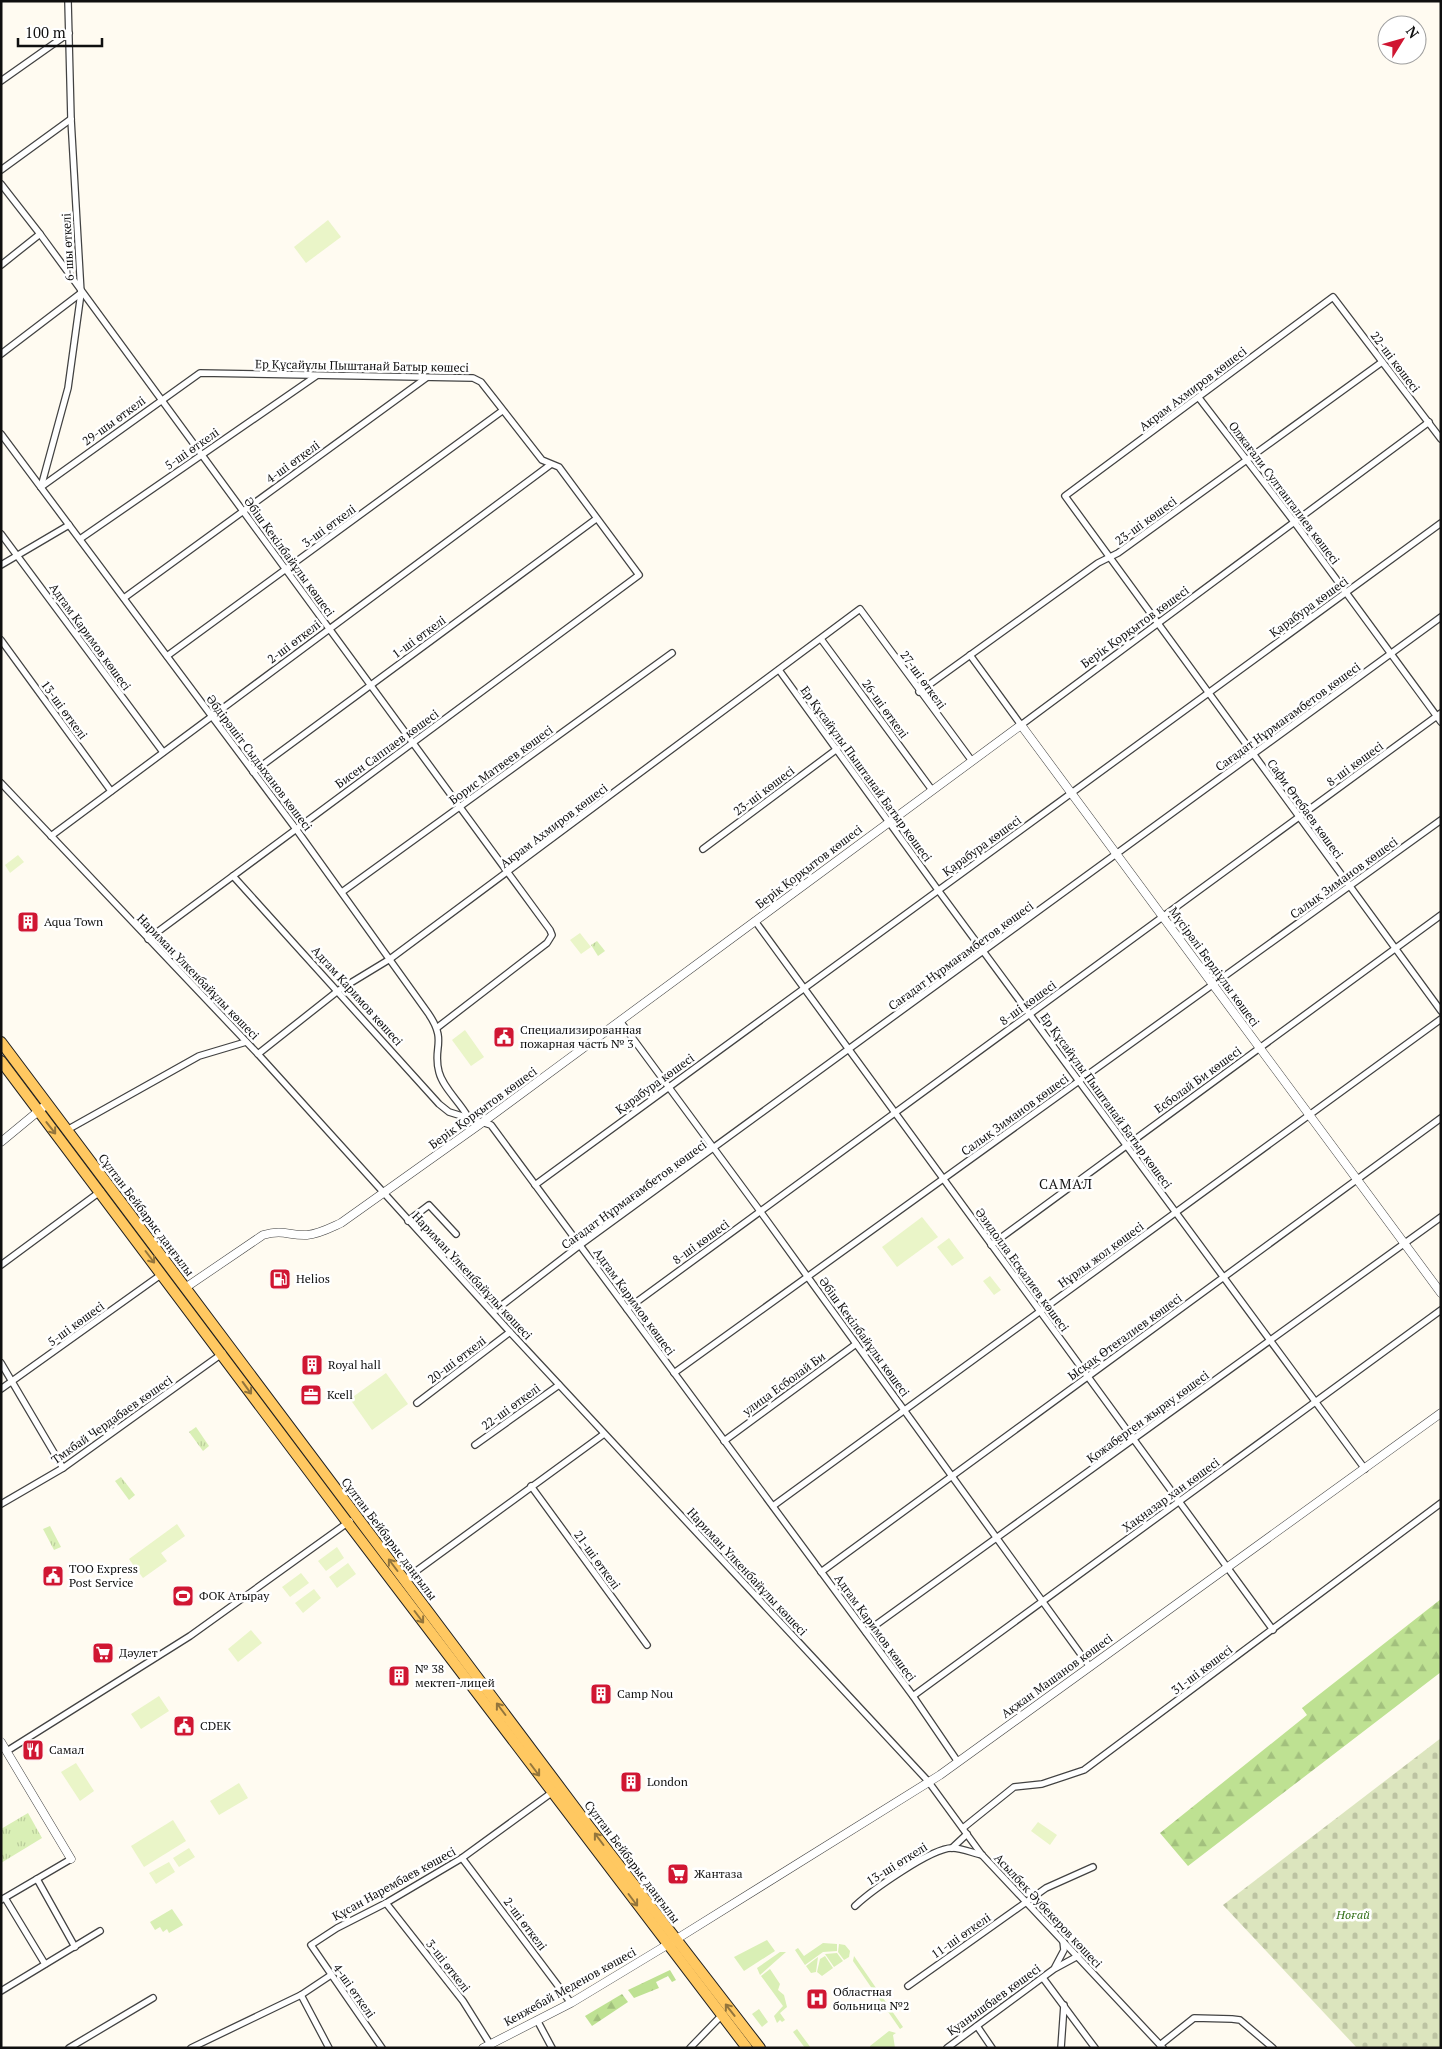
<svg xmlns="http://www.w3.org/2000/svg" width="1442" height="2049" font-family="'PT Serif',serif">
<style>
.grass{fill:#d9efb5}
.forest{fill:url(#forest-firs)}
.cemetery{fill:url(#cemetery-stones)}
.park{fill:url(#park-tufts)}
.pitch{fill:#eaf5c8}
.lines{fill:none;stroke-linecap:round;stroke-linejoin:round}
.minor-casing{stroke:#424242;stroke-width:8}
.tertiary-casing{stroke:#424242;stroke-width:9}
.primary-casing{stroke:#202020;stroke-width:12}
.minor{stroke:#fff;stroke-width:5.5}
.tertiary{stroke:#fff;stroke-width:8}
.primary{stroke:#ffc861;stroke-width:10}
.oneway{stroke:#93753c}
.labels{text-anchor:middle;stroke-width:5;stroke-linejoin:round;paint-order:stroke}
.street-label{font-size:12px;fill:#0f0f0f;stroke:#fff}
.poi-label{font-size:12px;fill:#0f0f0f;stroke:#fff;text-anchor:start}
.park-label{font-size:12px;font-style:italic;fill:#326f17;stroke:#fff}
.neighbourhood-label{font-size:14px;letter-spacing:1px;fill:#0f0f0f;stroke:#fff}
</style>
<defs>
<pattern id="forest-firs" width="22" height="20" patternUnits="userSpaceOnUse" patternTransform="scale(1.25)"><rect width="22" height="20" fill="#bee192"/><path d="M5 1l3.5 6h-7zM16 11l3.5 6h-7z" fill="#a2c07d"/></pattern>
<pattern id="cemetery-stones" width="16" height="16" patternUnits="userSpaceOnUse" patternTransform="scale(1.25)"><rect width="16" height="16" fill="#dce5be"/><path d="M2 7V4a2 2 0 0 1 4 0v3zM10 15v-3a2 2 0 0 1 4 0v3z" fill="#bcc3a2"/></pattern>
<pattern id="park-tufts" width="24" height="20" patternUnits="userSpaceOnUse" patternTransform="scale(1.25)"><rect width="24" height="20" fill="#d9efb5"/><path d="M3 7l-1-3M5 7V3M7 7l1-3M15 17l-1-3M17 17v-4M19 17l1-3" fill="none" stroke="#b9cc9a"/></pattern>
</defs>
<rect width="100%" height="100%" fill="#fffbf1"/>
<!-- grass -->
<g class="grass">
<path d="M172 1909 183 1925 169 1933 167 1929 163 1932 160 1927 155 1930 150 1922Z"/>
<path d="M767 1940 775 1951 744 1971 734 1957Z"/>
<path d="M823 1943 837 1944V1951L823 1952 805 1965 795 1950 798 1948 804 1956Z"/>
<path d="M839 1944 845 1945 850 1951 849 1957 844 1960 838 1952Z"/>
<path d="M780 1952H786L760 1975 757 1968Z"/>
<path d="M837 1953 843 1961 834 1967 825 1954Z"/>
<path d="M825 1956 833 1968 822 1976 817 1972 820 1959Z"/>
<path d="M854 1956 903 2027 900 2029 853 1961Z"/>
<path d="M818 1957 816 1972 811 1973 806 1966Z"/>
<path d="M770 1969 780 1984 778 1990 784 1995 787 2007 780 2013 785 2020 782 2022 780 2020 777 2023 774 2016 783 2006 761 1976Z"/>
<path d="M759 2009 768 2022 762 2027 752 2014Z"/>
<path d="M797 2029 811 2048H805L793 2032Z"/>
<path d="M889 2031 896 2033 893 2035 895 2048H870V2046Z"/>
</g>
<!-- forest -->
<g class="forest">
<path d="M1441 1599V1672L1188 1866 1160 1833 1307 1715 1302 1708Z"/>
<path d="M670 1970 676 1980 672 1982 668 1976 656 1982 659 1988 634 1998 628 1990Z"/>
<path d="M622 1994 628 2002 592 2026 585 2016Z"/>
</g>
<!-- cemetery -->
<path class="cemetery" d="M1441 1738V2048H1357L1223 1905Z"/>
<!-- park -->
<g class="park">
<path d="M597 941 605 951 598 956 591 945Z"/>
<path d="M196 1427 209 1446 203 1451 189 1432Z"/>
<path d="M121 1477 135 1495 129 1500 115 1481Z"/>
<path d="M50 1526 61 1547 54 1550 43 1529Z"/>
<path d="M28 1813 42 1838 1 1863V1829Z"/>
</g>
<!-- pitch -->
<g class="pitch">
<path d="M328 220 341 237 306 263 294 247Z"/>
<path d="M18 855 24 862 10 873 5 865Z"/>
<path d="M580 933 591 947 581 954 570 940Z"/>
<path d="M465 1030 484 1057 471 1066 452 1040Z"/>
<path d="M922 1217 938 1237 897 1267 882 1247Z"/>
<path d="M949 1238 964 1258 952 1266 937 1247Z"/>
<path d="M990 1276 1001 1290 994 1295 983 1281Z"/>
<path d="M386 1373 408 1404 372 1430 350 1399Z"/>
<path d="M177 1524 185 1536 161 1553 167 1561 143 1578 129 1559Z"/>
<path d="M337 1547 344 1558 326 1571 318 1561Z"/>
<path d="M348 1563 356 1574 337 1588 329 1577Z"/>
<path d="M301 1573 309 1583 290 1597 282 1587Z"/>
<path d="M314 1589 321 1598 303 1613 295 1603Z"/>
<path d="M251 1630 262 1643 238 1662 228 1649Z"/>
<path d="M159 1696 169 1711 141 1729 131 1714Z"/>
<path d="M76 1763 94 1791 80 1801 61 1772Z"/>
<path d="M239 1783 248 1798 219 1815 210 1801Z"/>
<path d="M173 1820 186 1841 144 1867 131 1846Z"/>
<path d="M1038 1822 1057 1835 1050 1845 1031 1831Z"/>
<path d="M189 1848 195 1857 179 1867 173 1858Z"/>
<path d="M169 1862 175 1872 156 1884 149 1873Z"/>
</g>
<g class="lines">
<!-- minor casing -->
<g class="minor-casing">
<g id="minor">
<path d="M1 81 69 33"/>
<path d="M1 170 71 119"/>
<path d="M1 184 40 234 550 930 552 935 547 943 438 1027"/>
<path d="M1 265 40 234"/>
<path d="M1 354 81 293"/>
<path d="M1199 398 1295 523 1441 722"/>
<path d="M1 434 296 829 428 1013C448 1042 432 1047 439 1072 443 1088 460 1102 468 1117"/>
<path d="M1441 439 1333 297 1065 496 1441 1011"/>
<path d="M41 487 200 373 473 378 481 382 542 460 559 467 639 575 148 939"/>
<path d="M41 487 68 388 81 293 71 119 68 1"/>
<path d="M1 534 163 752"/>
<path d="M80 539 316 376"/>
<path d="M1 565 69 525"/>
<path d="M124 598 426 378"/>
<path d="M821 639 932 790"/>
<path d="M1 640 111 791"/>
<path d="M970 655 1021 725 1429 422"/>
<path d="M167 656 502 411"/>
<path d="M779 670 938 890 1365 1469"/>
<path d="M919 692 1098 563 1118 553 1382 362"/>
<path d="M253 772 596 519"/>
<path d="M1 783 258 1054 510 1332 928 1781 982 1855 1163 2048"/>
<path d="M51 836 550 465"/>
<path d="M703 849 837 749"/>
<path d="M233 876 439 1104 449 1112 491 1125 913 1696 958 1762"/>
<path d="M342 892 672 653"/>
<path d="M755 921 1273 1630"/>
<path d="M620 1021 760 1211 1090 1667"/>
<path d="M258 1054 339 990 390 959 860 609 972 761"/>
<path d="M67 1130 199 1056 246 1042"/>
<path d="M535 1185 1441 523"/>
<path d="M408 1221 429 1205 456 1234"/>
<path d="M991 1245 1441 915"/>
<path d="M1 1265 101 1191"/>
<path d="M627 1309 1441 713"/>
<path d="M493 1312 580 1245 1441 617"/>
<path d="M1 1363 63 1468"/>
<path d="M674 1373 1441 820"/>
<path d="M1 1389 162 1274"/>
<path d="M417 1403 510 1332"/>
<path d="M724 1441 856 1344"/>
<path d="M475 1445 559 1385"/>
<path d="M531 1486 647 1645"/>
<path d="M1 1504 63 1468 223 1353"/>
<path d="M773 1506 1441 1019"/>
<path d="M821 1572 1441 1118"/>
<path d="M404 1580 604 1434"/>
<path d="M866 1632 1441 1217"/>
<path d="M913 1696 1441 1310"/>
<path d="M7 1751 190 1636 350 1521"/>
<path d="M963 1828 1014 1787 1042 1784 1084 1770 1441 1503"/>
<path d="M952 1848 967 1834"/>
<path d="M462 1858 571 2003"/>
<path d="M37 1879 75 1947"/>
<path d="M5 1898 45 1964"/>
<path d="M1 1900 71 1859"/>
<path d="M386 1903 463 2001 490 2044"/>
<path d="M855 1906C871 1891 931 1848 952 1848 961 1848 973 1853 982 1855"/>
<path d="M1055 1967 1064 1950 1063 1941"/>
<path d="M1043 1978 1095 2048"/>
<path d="M908 1986 1046 1888 1093 1867"/>
<path d="M1 1991 100 1931"/>
<path d="M301 1995 329 2048"/>
<path d="M537 2020 552 2048"/>
<path d="M977 2026 992 2048"/>
<path d="M1160 2045 1194 2018 1232 2019 1240 2020 1273 2048"/>
<path d="M69 2048 153 1998"/>
<path d="M191 2048 301 1995 331 1975"/>
<path d="M382 2048 311 1945 337 1928 386 1903 462 1858 554 1791"/>
<path d="M690 2048 721 2016"/>
<path d="M947 2048 1054 1969 1078 1956"/>
<path d="M1061 2048 1064 2005"/>
</g>
</g>
<!-- tertiary casing -->
<g class="tertiary-casing">
<g id="tertiary">
<path d="M1 1142 47 1104"/>
<path d="M185 1288 263 1235C284 1229 289 1236 307 1235 319 1234 330 1228 341 1223L483 1122 1021 725 1441 1293"/>
<path d="M1 1742 71 1859"/>
<path d="M483 2048 571 2003 667 1945 940 1775 1441 1413"/>
</g>
</g>
<!-- primary casing -->
<g class="primary-casing">
<g id="primary">
<path d="M1 1042 588 1825 760 2048"/>
<path d="M1 1061 341 1514 747 2048"/>
</g>
</g>
<!-- minor -->
<use href="#minor" class="minor"/>
<!-- tertiary -->
<use href="#tertiary" class="tertiary"/>
<!-- primary -->
<use href="#primary" class="primary"/>
</g>
<!-- one-way arrows -->
<defs><path id="oneway-shaft" d="M-6 0H5M1.5-3L5.5 0L1.5 3" fill="none" stroke-width="1.6" stroke-linecap="round" stroke-linejoin="round" transform="scale(1.25)"/></defs>
<g class="oneway">
<use href="#oneway-shaft" transform="translate(51 1128) rotate(52)"/>
<use href="#oneway-shaft" transform="translate(150 1257) rotate(53)"/>
<use href="#oneway-shaft" transform="translate(247 1388) rotate(54)"/>
<use href="#oneway-shaft" transform="translate(393 1565) rotate(-127)"/>
<use href="#oneway-shaft" transform="translate(419 1617) rotate(53)"/>
<use href="#oneway-shaft" transform="translate(501 1709) rotate(-127)"/>
<use href="#oneway-shaft" transform="translate(535 1770) rotate(53)"/>
<use href="#oneway-shaft" transform="translate(599 1839) rotate(-127)"/>
<use href="#oneway-shaft" transform="translate(633 1900) rotate(53)"/>
<use href="#oneway-shaft" transform="translate(730 2010) rotate(-128)"/>
</g>
<!-- icons -->
<defs>
<g id="building-square" transform="scale(1.125)"><rect x="-9" y="-9" width="18" height="18" rx="4" fill="#d01632" stroke="#fff"/><path d="M-4-6H4V6H1V3H-1V6H-4ZM-2.5-4.3h1.7v1.8h-1.7ZM.8-4.3h1.7v1.8H.8ZM-2.5-1h1.7V.8h-1.7ZM.8-1h1.7V.8H.8Z" fill="#fff"/></g>
<g id="civic-square" transform="scale(1.125)"><rect x="-9" y="-9" width="18" height="18" rx="4" fill="#d01632" stroke="#fff"/><path d="M-.6-6.5H3V-4.5H.6V-3L4-1V1h2V6H-6V1h2V-1L-.6-3ZM-1.2 2.5V6h2.4V2.5Z" fill="#fff"/></g>
<g id="fuel-square" transform="scale(1.125)"><rect x="-9" y="-9" width="18" height="18" rx="4" fill="#d01632" stroke="#fff"/><path d="M-5.5-6h7V0h2V4h1.3V-2.5L3-4.5l.8-.8L6-3V5H2.5V1h-1V6h-7ZM-4.2-4.7v3.2H.2V-4.7Z" fill="#fff"/></g>
<g id="office-square" transform="scale(1.125)"><rect x="-9" y="-9" width="18" height="18" rx="4" fill="#d01632" stroke="#fff"/><path d="M-6-3h4V-5.5h4V-3h4V5H-6ZM-1-4.5V-3h2v-1.5ZM-6 0V1H6V0Z" fill="#fff"/></g>
<g id="stadium-square" transform="scale(1.125)"><rect x="-9" y="-9" width="18" height="18" rx="4" fill="#d01632" stroke="#fff"/><path d="M0-5a6.5 5 0 1 0 0 10a6.5 5 0 1 0 0-10ZM-3.5-1.8h7v3.6h-7Z" fill="#fff"/></g>
<g id="supermarket-square" transform="scale(1.125)"><rect x="-9" y="-9" width="18" height="18" rx="4" fill="#d01632" stroke="#fff"/><path d="M-6-5.5h2.5l.6 2H6L4.5 2H-2.5L-4.4-4H-6ZM-1.5 3.2a1.3 1.3 0 1 0 .1 0ZM3 3.2a1.3 1.3 0 1 0 .1 0Z" fill="#fff"/></g>
<g id="restaurant-square" transform="scale(1.125)"><rect x="-9" y="-9" width="18" height="18" rx="4" fill="#d01632" stroke="#fff"/><path d="M-5-6h1v4h1v-4h1v4h1v-4h1v5L-1.5 .5V6h-2V.5L-5-1ZM5-6V6H3V1.5H1.5Q1.5-4 5-6Z" fill="#fff"/></g>
<g id="hospital-square" transform="scale(1.125)"><rect x="-9" y="-9" width="18" height="18" rx="4" fill="#d01632" stroke="#fff"/><path d="M-5-5h3v3.5h4V-5h3V5h-3V1.5h-4V5h-3Z" fill="#fff"/></g>
</defs>
<g fill-rule="evenodd">
<use href="#building-square" x="28" y="922"/>
<use href="#civic-square" x="504" y="1037"/>
<use href="#fuel-square" x="280" y="1279"/>
<use href="#building-square" x="312" y="1365"/>
<use href="#office-square" x="311" y="1395"/>
<use href="#civic-square" x="53" y="1576"/>
<use href="#stadium-square" x="183" y="1596"/>
<use href="#supermarket-square" x="103" y="1653"/>
<use href="#building-square" x="399" y="1676"/>
<use href="#building-square" x="601" y="1694"/>
<use href="#civic-square" x="184" y="1726"/>
<use href="#restaurant-square" x="33" y="1750"/>
<use href="#building-square" x="631" y="1782"/>
<use href="#supermarket-square" x="678" y="1874"/>
<use href="#hospital-square" x="817" y="1999"/>
</g>
<g class="labels">
<!-- street labels -->
<g class="street-label">
<text transform="translate(68 247) rotate(-93)" y="4">6-шы өткелі</text>
<text transform="translate(1395 362) rotate(53)" y="4">22-ші көшесі</text>
<text transform="translate(362 366) rotate(1)" y="4">Ер Құсайұлы Пыштанай Батыр көшесі</text>
<text transform="translate(1193 389) rotate(-37)" y="4">Акрам Ахмиров көшесі</text>
<text transform="translate(114 421) rotate(-36)" y="4">29-шы өткелі</text>
<text transform="translate(192 449) rotate(-35)" y="4">5-ші өткелі</text>
<text transform="translate(293 462) rotate(-36)" y="4">4-ші өткелі</text>
<text transform="translate(1284 493) rotate(53)" y="4">Олжағали Султангалиев көшесі</text>
<text transform="translate(1146 521) rotate(-36)" y="4">23-шi көшесi</text>
<text transform="translate(329 526) rotate(-36)" y="4">3-ші өткелі</text>
<text transform="translate(289 557) rotate(54)" y="4">Әбіш Кекілбайұлы көшесі</text>
<text transform="translate(1309 607) rotate(-36)" y="4">Қарабура көшесі</text>
<text transform="translate(1135 627) rotate(-36)" y="4">Берік Қорқытов көшесі</text>
<text transform="translate(90 637) rotate(54)" y="4">Адгам Каримов көшесі</text>
<text transform="translate(419 637) rotate(-36)" y="4">1-ші өткелі</text>
<text transform="translate(294 642) rotate(-37)" y="4">2-ші өткелі</text>
<text transform="translate(923 680) rotate(54)" y="4">27-ші өткелі</text>
<text transform="translate(885 709) rotate(54)" y="4">26-ші өткелі</text>
<text transform="translate(64 710) rotate(54)" y="4">13-ші өткелі</text>
<text transform="translate(1288 717) rotate(-36)" y="4">Сағадат Нұрмағамбетов көшесі</text>
<text transform="translate(387 749) rotate(-36)" y="4">Бисен Саппаев көшесі</text>
<text transform="translate(259 763) rotate(53)" y="4">Әбдірәшіт Сыдыханов көшесі</text>
<text transform="translate(1355 764) rotate(-36)" y="4">8-шi көшесi</text>
<text transform="translate(501 765) rotate(-36)" y="4">Борис Матвеев көшесі</text>
<text transform="translate(866 774) rotate(54)" y="4">Ер Құсайұлы Пыштанай Батыр көшесі</text>
<text transform="translate(764 791) rotate(-37)" y="4">23-шi көшесi</text>
<text transform="translate(1305 809) rotate(54)" y="4">Сафи Өтебаев көшесі</text>
<text transform="translate(554 826) rotate(-37)" y="4">Акрам Ахмиров көшесі</text>
<text transform="translate(982 846) rotate(-36)" y="4">Қарабура көшесі</text>
<text transform="translate(809 867) rotate(-37)" y="4">Берік Қорқытов көшесі</text>
<text transform="translate(1344 878) rotate(-36)" y="4">Салық Зиманов көшесі</text>
<text transform="translate(961 956) rotate(-36)" y="4">Сағадат Нұрмағамбетов көшесі</text>
<text transform="translate(1214 967) rotate(54)" y="4">Мүсірәлі Бердіұлы көшесі</text>
<text transform="translate(198 977) rotate(46)" y="4">Нариман Үлкенбайұлы көшесі</text>
<text transform="translate(357 996) rotate(48)" y="4">Адгам Каримов көшесі</text>
<text transform="translate(1028 1003) rotate(-36)" y="4">8-шi көшесi</text>
<text transform="translate(1198 1080) rotate(-36)" y="4">Есболай Би көшесі</text>
<text transform="translate(655 1084) rotate(-36)" y="4">Қарабура көшесі</text>
<text transform="translate(1106 1101) rotate(54)" y="4">Ер Құсайұлы Пыштанай Батыр көшесі</text>
<text transform="translate(483 1108) rotate(-36)" y="4">Берік Қорқытов көшесі</text>
<text transform="translate(1015 1115) rotate(-36)" y="4">Салық Зиманов көшесі</text>
<text transform="translate(634 1195) rotate(-36)" y="4">Сағадат Нұрмағамбетов көшесі</text>
<text transform="translate(146 1215) rotate(53)" y="4">Сұлтан Бейбарыс даңғылы</text>
<text transform="translate(701 1242) rotate(-36)" y="4">8-шi көшесi</text>
<text transform="translate(1101 1255) rotate(-36)" y="4">Нұрлы жол көшесі</text>
<text transform="translate(1022 1270) rotate(54)" y="4">Әзидолла Есқалиев көшесі</text>
<text transform="translate(472 1276) rotate(47)" y="4">Нариман Үлкенбайұлы көшесі</text>
<text transform="translate(634 1302) rotate(54)" y="4">Адгам Каримов көшесі</text>
<text transform="translate(76 1324) rotate(-36)" y="4">5-ші көшесі</text>
<text transform="translate(864 1337) rotate(54)" y="4">Әбіш Кекілбайұлы көшесі</text>
<text transform="translate(1125 1337) rotate(-36)" y="4">Ысқақ Өтеғалиев көшесі</text>
<text transform="translate(457 1360) rotate(-37)" y="4">20-ші өткелі</text>
<text transform="translate(784 1384) rotate(-36)" y="4">улица Есболай Би</text>
<text transform="translate(511 1407) rotate(-36)" y="4">22-ші өткелі</text>
<text transform="translate(1148 1417) rotate(-36)" y="4">Қожаберген жырау көшесі</text>
<text transform="translate(112 1420) rotate(-35)" y="4">Тмкбай Чердабаев көшесі</text>
<text transform="translate(1171 1495) rotate(-36)" y="4">Хақназар хан көшесі</text>
<text transform="translate(389 1539) rotate(53)" y="4">Сұлтан Бейбарыс даңғылы</text>
<text transform="translate(597 1560) rotate(54)" y="4">21-ші өткелі</text>
<text transform="translate(747 1572) rotate(47)" y="4">Нариман Үлкенбайұлы көшесі</text>
<text transform="translate(875 1628) rotate(54)" y="4">Адгам Каримов көшесі</text>
<text transform="translate(1202 1670) rotate(-37)" y="4">31-ші көшесі</text>
<text transform="translate(1057 1676) rotate(-36)" y="4">Ақжан Машанов көшесі</text>
<text transform="translate(632 1862) rotate(53)" y="4">Сұлтан Бейбарыс даңғылы</text>
<text transform="translate(897 1864) rotate(-32)" y="4">13-ші өткелі</text>
<text transform="translate(394 1884) rotate(-29)" y="4">Құсан Нарембаев көшесі</text>
<text transform="translate(1048 1911) rotate(47)" y="4">Асылбек Әубекеров көшесі</text>
<text transform="translate(525 1924) rotate(53)" y="4">2-ші өткелі</text>
<text transform="translate(961 1936) rotate(-35)" y="4">11-ші өткелі</text>
<text transform="translate(448 1966) rotate(52)" y="4">3-ші өткелі</text>
<text transform="translate(570 1987) rotate(-29)" y="4">Кенжебай Меденов көшесі</text>
<text transform="translate(354 1991) rotate(55)" y="4">4-ші өткелі</text>
<text transform="translate(994 2000) rotate(-36)" y="4">Қуанышбаев көшесі</text>
</g>
<!-- poi labels -->
<g class="poi-label">
<text x="44" y="926">Aqua Town</text>
<text x="520" y="1034">Специализированная<tspan x="520" dy="14">пожарная часть № 3</tspan></text>
<text x="296" y="1283">Helios</text>
<text x="328" y="1369">Royal hall</text>
<text x="327" y="1399">Kcell</text>
<text x="69" y="1573">ТОО Express<tspan x="69" dy="14">Post Service</tspan></text>
<text x="199" y="1600">ФОК Атырау</text>
<text x="119" y="1657">Дәулет</text>
<text x="415" y="1673">№ 38<tspan x="415" dy="14">мектеп-лицей</tspan></text>
<text x="617" y="1698">Camp Nou</text>
<text x="200" y="1730">CDEK</text>
<text x="49" y="1754">Самал</text>
<text x="647" y="1786">London</text>
<text x="694" y="1878">Жантаза</text>
<text x="833" y="1996">Областная<tspan x="833" dy="14">больница №2</tspan></text>
</g>
<!-- park labels -->
<g class="park-label">
<text x="1353" y="1919">Ноғай</text>
</g>
<!-- neighbourhood labels -->
<g class="neighbourhood-label">
<text x="1066" y="1189">САМАЛ</text>
</g>
</g>
<!-- border -->
<rect width="1442" height="2049" fill="none" stroke="#0f0f0f" stroke-width="5"/>
<!-- north arrow -->
<g transform="translate(1402 40) rotate(53)"><circle r="24" fill="#ffffff" stroke="#9f9f9f"/>
<path d="M0-4L9 19L0 12L-9 19Z" fill="#d01632"/>
<text y="-8" font-size="14" font-weight="bold" text-anchor="middle" fill="#0f0f0f">N</text>
</g>
<!-- scale -->
<path d="M18 38v8h84v-8" fill="none" stroke="#0f0f0f" stroke-width="2.5"/>
<text x="25" y="38" font-size="15" fill="#0f0f0f" stroke="#ffffff" stroke-width="4" paint-order="stroke">100 m</text>
</svg>
